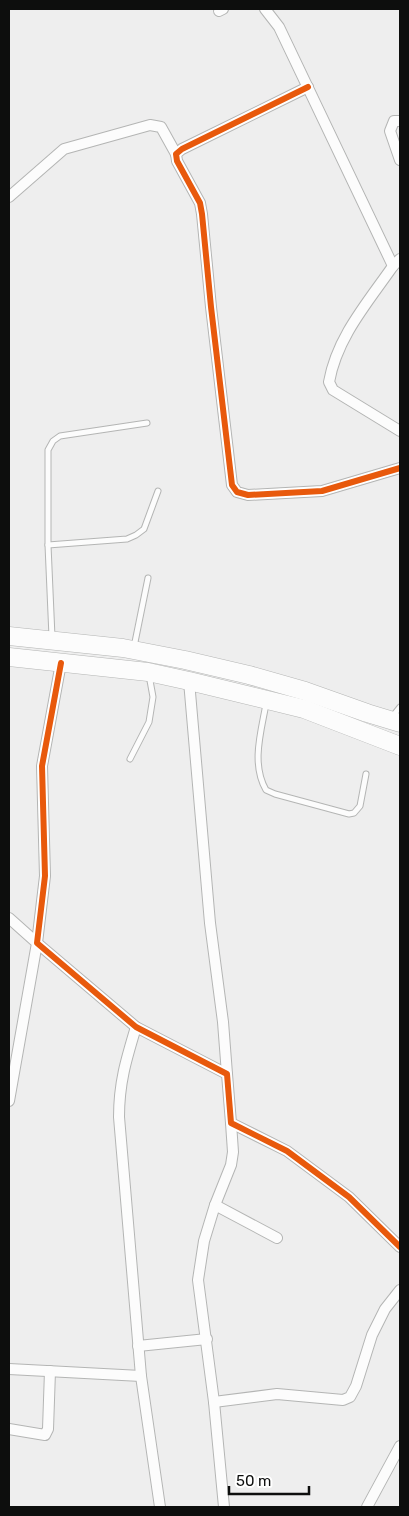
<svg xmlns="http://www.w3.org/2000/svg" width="409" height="1516" font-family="Rubik,sans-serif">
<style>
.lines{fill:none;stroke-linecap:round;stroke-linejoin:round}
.lane-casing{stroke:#b4b5b4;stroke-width:7}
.street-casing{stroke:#b4b5b4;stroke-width:12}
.highway-casing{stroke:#b4b5b4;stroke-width:19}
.lane{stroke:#fcfcfc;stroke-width:5}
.street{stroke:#fcfcfc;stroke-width:10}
.highway{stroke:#fcfcfc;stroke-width:18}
.cycleway-casing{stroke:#fff;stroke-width:9}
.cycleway{stroke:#e8590c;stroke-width:6}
</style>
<rect width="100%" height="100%" fill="#eee"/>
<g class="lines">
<!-- lane casing -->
<g class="lane-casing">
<g id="lane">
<path d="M48 545 127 539 136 535 144 529 158 491"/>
<path d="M52 637 48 545V450L53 441 60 436 147 423"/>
<path d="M134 647 148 578"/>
<path d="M266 704C261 732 251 764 266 790L275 794 349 814 354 813 360 806 366 774"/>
<path d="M392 717 400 707"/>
<path d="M130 759 149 722 153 697 149 675"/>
</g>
</g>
<!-- street casing -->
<g class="street-casing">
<g id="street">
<path d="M265 9 279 27 393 266"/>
<path d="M219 11 223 9"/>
<path d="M308 87 182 149 176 154 177 161 200 203 202 214 211 307 232 485 237 492 248 495 322 491 400 468"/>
<path d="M400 121H394L390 131 400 160"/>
<path d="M9 197 64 149 150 125 161 127 176 154"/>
<path d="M400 259 393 266C368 302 337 337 329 382L333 390 400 431"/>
<path d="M61 663 42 766 45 876 37 943 136 1027 227 1074 231 1123 287 1151 349 1197 400 1247"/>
<path d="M189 681 210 923 223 1022 227 1074"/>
<path d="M9 918 37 943 9 1101"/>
<path d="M136 1027C126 1060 119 1083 119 1117L141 1376 160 1507"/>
<path d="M215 1205 277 1238"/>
<path d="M138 1346 207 1339"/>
<path d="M9 1369 141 1376"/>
<path d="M214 1402 277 1394 343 1400 350 1397 356 1386 372 1335 385 1309 400 1290"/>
<path d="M9 1429 45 1435 48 1429 50 1371"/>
<path d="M224 1507 214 1402 198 1280 204 1241 215 1205 231 1165 233 1152 231 1123"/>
<path d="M367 1507 400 1446"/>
</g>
</g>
<!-- highway casing -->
<g class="highway-casing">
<g id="highway">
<path d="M9 636 123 648 185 660 249 675 305 691 367 713 400 723"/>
<path d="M9 657 148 672 189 681 304 709 400 746"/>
</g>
</g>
<!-- lane -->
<use href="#lane" class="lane"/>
<!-- street -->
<use href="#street" class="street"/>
<!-- highway -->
<use href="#highway" class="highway"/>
<!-- cycleway casing -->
<g class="cycleway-casing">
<g id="cycleway">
<path d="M308 87 182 149 176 154 177 161 200 203 202 214 211 307 232 485 237 492 248 495 322 491 400 468"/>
<path d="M61 663 42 766 45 876 37 943 136 1027 227 1074 231 1123 287 1151 349 1197 400 1247"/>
</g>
</g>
<!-- cycleway -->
<use href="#cycleway" class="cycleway"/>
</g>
<!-- border -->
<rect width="409" height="1516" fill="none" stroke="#0d0e0d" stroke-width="20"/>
<!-- scale -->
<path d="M229 1486v8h80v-8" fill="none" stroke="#0d0e0d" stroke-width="2.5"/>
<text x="236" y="1486" font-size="15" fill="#0d0e0d" stroke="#ffffff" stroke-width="4" paint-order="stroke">50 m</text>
</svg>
